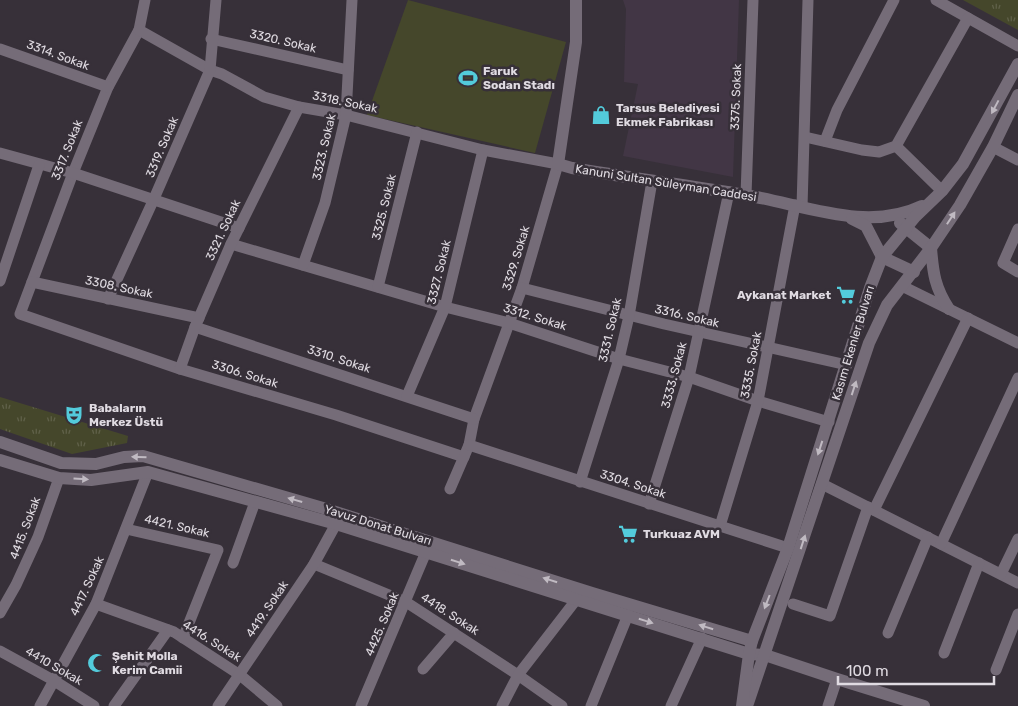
<svg xmlns="http://www.w3.org/2000/svg" width="1018" height="706" font-family="Rubik,sans-serif">
<style>
.built{fill:#423645}
.park{fill:url(#park-tufts)}
.garden{fill:#45472b}
.lines{fill:none;stroke-linecap:round;stroke-linejoin:round}
.street{stroke:#756c78;stroke-width:11}
.secondary{stroke:#756c78;stroke-width:12}
.oneway{fill:#c0bac2}
.labels{text-anchor:middle;stroke-width:5;stroke-linejoin:round;paint-order:stroke}
.street-label{font-size:12px;fill:#e0dbe2;stroke:#373039}
.poi-label{font-size:12px;font-weight:bold;fill:#e0dbe2;stroke:#373039;text-anchor:start}
</style>
<defs>
<pattern id="park-tufts" width="24" height="20" patternUnits="userSpaceOnUse" patternTransform="scale(1.25)"><rect width="24" height="20" fill="#45472b"/><path d="M3 7l-1-3M5 7V3M7 7l1-3M15 17l-1-3M17 17v-4M19 17l1-3" fill="none" stroke="#606149"/></pattern>
</defs>
<rect width="100%" height="100%" fill="#373039"/>
<!-- built -->
<path class="built" d="M623 0H739L733 177 623 156 638 84 624 82 626 9Z"/>
<!-- park -->
<g class="park">
<path d="M963 0H1018V30Z"/>
<path d="M0 397 128 436 127 443 72 454 0 429Z"/>
</g>
<!-- garden -->
<path class="garden" d="M408 0 566 42 535 153 367 115Z"/>
<g class="lines">
<!-- street -->
<g class="street">
<path d="M145 0 139 30 108 87 73 173 20 314 180 369 336 415 464 457"/>
<path d="M936 0 1018 46"/>
<path d="M139 30 210 70 222 74 264 97 299 107 346 115 483 150 558 164 522 288 474 419 469 445 450 489"/>
<path d="M211 39 348 70"/>
<path d="M0 49 108 87"/>
<path d="M805 137 862 150 879 152 896 146 968 18"/>
<path d="M825 141 837 110 894 0"/>
<path d="M896 146 942 191"/>
<path d="M993 147 1018 160"/>
<path d="M0 153 73 173 239 228"/>
<path d="M746 195 753 0"/>
<path d="M802 207 808 0"/>
<path d="M1018 229 1003 263 1018 272"/>
<path d="M231 244 445 307 509 323 619 359 689 377 758 401 829 422"/>
<path d="M303 265 325 203 346 115 352 0"/>
<path d="M0 281 39 165"/>
<path d="M32 282 199 318"/>
<path d="M902 286 1018 343"/>
<path d="M378 287 417 132"/>
<path d="M522 288 664 324 847 365"/>
<path d="M108 299 153 201 210 70 216 0"/>
<path d="M195 327 474 419"/>
<path d="M180 369 195 327 231 244 299 107"/>
<path d="M407 396 445 307 483 150"/>
<path d="M469 445 788 548"/>
<path d="M580 482 619 359 629 316 652 181"/>
<path d="M822 484 1018 583"/>
<path d="M649 504 689 377 729 192"/>
<path d="M874 510 968 318"/>
<path d="M720 526 758 401 795 205"/>
<path d="M126 529 218 550 183 638"/>
<path d="M941 544 1018 378"/>
<path d="M233 563 255 502"/>
<path d="M314 564 406 602 518 675 562 706"/>
<path d="M1001 574 1018 539"/>
<path d="M96 604 174 632 240 675 277 706"/>
<path d="M793 604 830 616 868 507"/>
<path d="M0 613 16 585 38 537 59 478"/>
<path d="M888 633 928 537"/>
<path d="M0 651 53 680 94 706"/>
<path d="M944 653 979 563"/>
<path d="M423 669 454 633"/>
<path d="M996 670 1018 614"/>
<path d="M40 706 96 604 148 472"/>
<path d="M114 706 168 630"/>
<path d="M218 706 314 564 336 524"/>
<path d="M361 706 426 552"/>
<path d="M502 706 518 675 576 600"/>
<path d="M591 706 628 615"/>
<path d="M671 706 702 638"/>
<path d="M828 706 837 679"/>
</g>
<!-- secondary -->
<g class="secondary">
<path d="M576 0V42L558 164 572 168C630 178 687 185 745 195 802 204 866 233 922 206"/>
<path d="M852 219 866 226 882 257 914 272"/>
<path d="M900 223 931 248C933 273 935 288 949 309"/>
<path d="M0 442 61 463 96 464 124 457 143 456 323 508 592 593 752 641"/>
<path d="M0 460 59 478 91 480 148 472 336 524 749 654 765 655 837 679 924 706"/>
<path d="M748 703 869 343 887 305 931 248 960 205 993 147 1018 95"/>
<path d="M742 706 749 654 752 641 788 548 870 288 882 257 915 217 942 191 963 164 1018 64"/>
</g>
</g>
<!-- one-way arrows -->
<defs><path id="oneway-solid" d="M-6-.8H1V-3.2L6.5 0L1 3.2V.8H-6Z" transform="scale(1.25)"/></defs>
<g class="oneway">
<use href="#oneway-solid" transform="translate(995 107) rotate(118)"/>
<use href="#oneway-solid" transform="translate(951 218) rotate(-57)"/>
<use href="#oneway-solid" transform="translate(854 388) rotate(-72)"/>
<use href="#oneway-solid" transform="translate(820 448) rotate(108)"/>
<use href="#oneway-solid" transform="translate(139 457) rotate(-178)"/>
<use href="#oneway-solid" transform="translate(81 479) rotate(3)"/>
<use href="#oneway-solid" transform="translate(295 500) rotate(-164)"/>
<use href="#oneway-solid" transform="translate(803 542) rotate(-72)"/>
<use href="#oneway-solid" transform="translate(458 562) rotate(18)"/>
<use href="#oneway-solid" transform="translate(550 580) rotate(-162)"/>
<use href="#oneway-solid" transform="translate(767 602) rotate(111)"/>
<use href="#oneway-solid" transform="translate(646 621) rotate(17)"/>
<use href="#oneway-solid" transform="translate(706 627) rotate(-163)"/>
</g>
<!-- icons -->
<defs>
<g id="stadium-bare" transform="scale(1.5)"><path d="M0-5a6.5 5 0 1 0 0 10a6.5 5 0 1 0 0-10ZM-3.5-1.8h7v3.6h-7Z" fill="#53cbdb" stroke="#373039" stroke-width="2.5" paint-order="stroke"/></g>
<g id="shop-bare" transform="scale(1.5)"><path d="M-5-2.5h2.3a2.7 3.5 0 0 1 5.4 0H5L5.5 6h-11ZM-1.5-2.5h3a1.5 2.3 0 0 0-3 0Z" fill="#53cbdb" stroke="#373039" stroke-width="2.5" paint-order="stroke"/></g>
<g id="supermarket-bare" transform="scale(1.5)"><path d="M-6-5.5h2.5l.6 2H6L4.5 2H-2.5L-4.4-4H-6ZM-1.5 3.2a1.3 1.3 0 1 0 .1 0ZM3 3.2a1.3 1.3 0 1 0 .1 0Z" fill="#53cbdb" stroke="#373039" stroke-width="2.5" paint-order="stroke"/></g>
<g id="theatre-bare" transform="scale(1.5)"><path d="M-5-5.5Q0-4 5-5.5V0Q5 5 0 6Q-5 5-5 0ZM-3.3-2.5H-1v1.5H-3.3ZM1-2.5H3.3v1.5H1ZM-2.8 1Q0 5.5 2.8 1Z" fill="#53cbdb" stroke="#373039" stroke-width="2.5" paint-order="stroke"/></g>
<g id="mosque-bare" transform="scale(1.5)"><path d="M3.5-4.9A6 6 0 1 0 3.5 4.9A5 5 0 1 1 3.5-4.9Z" fill="#53cbdb" stroke="#373039" stroke-width="2.5" paint-order="stroke"/></g>
</defs>
<g fill-rule="evenodd">
<use href="#stadium-bare" x="468" y="78"/>
<use href="#shop-bare" x="601" y="115"/>
<use href="#supermarket-bare" x="846" y="295"/>
<use href="#theatre-bare" x="74" y="415"/>
<use href="#supermarket-bare" x="628" y="534"/>
<use href="#mosque-bare" x="97" y="663"/>
</g>
<g class="labels">
<!-- street labels -->
<g class="street-label">
<text transform="translate(283 41) rotate(13)" y="4">3320. Sokak</text>
<text transform="translate(58 55) rotate(20)" y="4">3314. Sokak</text>
<text transform="translate(736 97) rotate(-88)" y="4">3375. Sokak</text>
<text transform="translate(345 102) rotate(12)" y="4">3318. Sokak</text>
<text transform="translate(162 147) rotate(-67)" y="4">3319. Sokak</text>
<text transform="translate(324 147) rotate(-77)" y="4">3323. Sokak</text>
<text transform="translate(67 150) rotate(-68)" y="4">3317. Sokak</text>
<text transform="translate(666 183) rotate(9)" y="4">Kanuni Sultan Süleyman Caddesi</text>
<text transform="translate(384 207) rotate(-76)" y="4">3325. Sokak</text>
<text transform="translate(223 230) rotate(-65)" y="4">3321. Sokak</text>
<text transform="translate(516 258) rotate(-73)" y="4">3329. Sokak</text>
<text transform="translate(439 272) rotate(-76)" y="4">3327. Sokak</text>
<text transform="translate(119 287) rotate(12)" y="4">3308. Sokak</text>
<text transform="translate(687 316) rotate(13)" y="4">3316. Sokak</text>
<text transform="translate(535 317) rotate(17)" y="4">3312. Sokak</text>
<text transform="translate(610 330) rotate(-77)" y="4">3331. Sokak</text>
<text transform="translate(853 343) rotate(-73)" y="4">Kasım Ekenler Bulvarı</text>
<text transform="translate(339 359) rotate(18)" y="4">3310. Sokak</text>
<text transform="translate(751 365) rotate(-79)" y="4">3335. Sokak</text>
<text transform="translate(245 374) rotate(17)" y="4">3306. Sokak</text>
<text transform="translate(674 375) rotate(-75)" y="4">3333. Sokak</text>
<text transform="translate(633 484) rotate(18)" y="4">3304. Sokak</text>
<text transform="translate(378 525) rotate(17)" y="4">Yavuz Donat Bulvarı</text>
<text transform="translate(177 526) rotate(13)" y="4">4421. Sokak</text>
<text transform="translate(25 528) rotate(-69)" y="4">4415. Sokak</text>
<text transform="translate(87 586) rotate(-65)" y="4">4417. Sokak</text>
<text transform="translate(267 609) rotate(-56)" y="4">4419. Sokak</text>
<text transform="translate(450 614) rotate(33)" y="4">4418. Sokak</text>
<text transform="translate(382 624) rotate(-67)" y="4">4425. Sokak</text>
<text transform="translate(212 641) rotate(32)" y="4">4416. Sokak</text>
<text transform="translate(54 666) rotate(30)" y="4">4410 Sokak</text>
</g>
<!-- poi labels -->
<g class="poi-label">
<text x="483" y="75">Faruk<tspan x="483" dy="14">Sodan Stadı</tspan></text>
<text x="616" y="112">Tarsus Belediyesi<tspan x="616" dy="14">Ekmek Fabrikası</tspan></text>
<text x="831" y="299" text-anchor="end">Aykanat Market</text>
<text x="89" y="412">Babaların<tspan x="89" dy="14">Merkez Üstü</tspan></text>
<text x="643" y="538">Turkuaz AVM</text>
<text x="112" y="660">Şehit Molla<tspan x="112" dy="14">Kerim Camii</tspan></text>
</g>
</g>
<!-- scale -->
<path d="M838 676v8h156v-8" fill="none" stroke="#e0dbe2" stroke-width="2.5"/>
<text x="846" y="676" font-size="15" fill="#e0dbe2" stroke="#373039" stroke-width="4" paint-order="stroke">100 m</text>
</svg>
